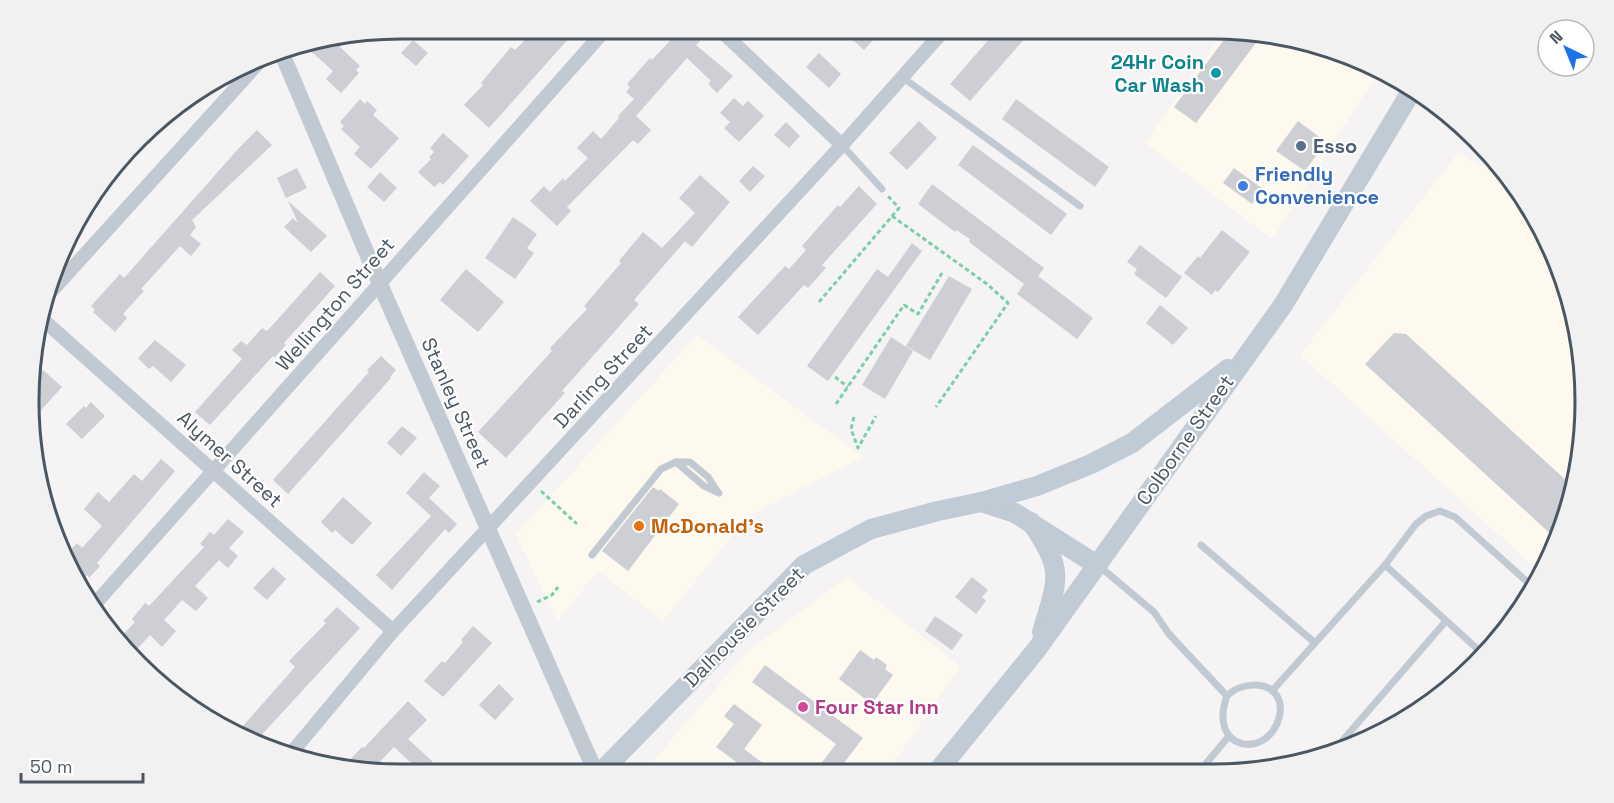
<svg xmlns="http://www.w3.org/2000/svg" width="1614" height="803" font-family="'Space Grotesk',sans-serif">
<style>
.commercial{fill:#fdf9ef}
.building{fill:#cdcfd5}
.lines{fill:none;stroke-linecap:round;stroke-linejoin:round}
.path{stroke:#7ad0a6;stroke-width:3;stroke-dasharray:4.5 3;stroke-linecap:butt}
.service{stroke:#c1cad2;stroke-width:7}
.minor{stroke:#c1cad2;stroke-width:14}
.tertiary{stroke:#c1cad2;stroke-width:16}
.secondary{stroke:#c1cbd6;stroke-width:20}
.culture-dot{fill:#0f9aa8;stroke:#fff;stroke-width:2}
.service-dot{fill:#5c6f8a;stroke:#fff;stroke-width:2}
.shop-dot{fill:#3f7fe0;stroke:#fff;stroke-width:2}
.food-dot{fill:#e8710a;stroke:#fff;stroke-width:2}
.hotel-dot{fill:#d1479c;stroke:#fff;stroke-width:2}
.labels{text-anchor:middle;stroke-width:4.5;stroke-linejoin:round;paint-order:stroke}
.culture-label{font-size:20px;font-weight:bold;fill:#0d838f;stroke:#fff;text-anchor:end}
.service-label{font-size:20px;font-weight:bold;fill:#4e5e75;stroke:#fff;text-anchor:start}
.shop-label{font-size:20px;font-weight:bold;fill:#366cbe;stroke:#fff;text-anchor:start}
.street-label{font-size:20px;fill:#4a5661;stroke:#fff}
.food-label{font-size:20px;font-weight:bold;fill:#c56008;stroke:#fff;text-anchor:start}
.hotel-label{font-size:20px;font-weight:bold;fill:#b23c85;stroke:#fff;text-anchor:start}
.rim{fill:none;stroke:#4a5661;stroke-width:3}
</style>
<rect width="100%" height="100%" fill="#f5f3f3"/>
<!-- commercial -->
<g class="commercial">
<path d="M1225 29H1237L1377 67 1381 69 1272 239 1145 143Z"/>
<path d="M1458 153 1508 181 1566 281 1585 426 1547 566 1542 574 1300 355Z"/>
<path d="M697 335 863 457 748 516 663 621 598 571 557 621 516 534Z"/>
<path d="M847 577 960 666 897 758 884 772 643 773 747 652Z"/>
</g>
<!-- building -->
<g class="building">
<path d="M536 29H577L489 128 464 105 483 85 481 83 511 47 515 50Z"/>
<path d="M681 29H687L700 41 696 45 733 76 717 93 708 84 711 81 687 58 636 116 651 130 638 144 633 140 567 207 571 211 557 226 530 201 544 186 550 192 563 178 565 181 588 158 577 148 593 131 601 139 619 118 618 116 634 99 626 92 630 87 627 84 650 58 652 60Z"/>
<path d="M841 29H883L864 50Z"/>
<path d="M998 29H1033L970 101 950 84Z"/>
<path d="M1232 29 1261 36 1196 123 1174 107Z"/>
<path d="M348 37 340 47 360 66 356 70 359 73 341 93 326 79 333 71 304 45Z"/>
<path d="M413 40 428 53 416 66 401 53Z"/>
<path d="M819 53 841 74 829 88 806 67Z"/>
<path d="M734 98 743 106 748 101 764 116 739 142 724 128 730 122 720 113Z"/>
<path d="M360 99 365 104 367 101 377 110 373 115 399 138 371 169 354 154 360 147 341 129 344 126 340 122Z"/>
<path d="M1016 99 1109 167 1095 187 1002 119Z"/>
<path d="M919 121 937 138 907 170 889 153Z"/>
<path d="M1298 121 1326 142 1305 171 1276 151Z"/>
<path d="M786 122 800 136 789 148 774 135Z"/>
<path d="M257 130 272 145 192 220 196 227 190 235 201 244 191 256 180 246 141 289 144 291 123 314 127 318 115 332 93 312 95 310 91 306 120 274 124 278 238 149Z"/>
<path d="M443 133 469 156 443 185 440 182 434 187 418 172 431 159 429 157 434 152 430 148Z"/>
<path d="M973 145 1067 214 1051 235 958 165Z"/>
<path d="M753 166 765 176 750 192 739 181Z"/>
<path d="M297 168 307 188 286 198 277 178Z"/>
<path d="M1234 168 1263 189 1252 204 1223 183Z"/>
<path d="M380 172 397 188 384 202 367 187Z"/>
<path d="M700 175 730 202 692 247 685 241 634 300 639 304 562 391 565 393 506 458 478 432 552 351 550 348 587 309 584 306 621 263 619 261 643 232 662 248 695 213 679 198Z"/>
<path d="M932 184 1044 268 1038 276 1093 318 1077 339 1017 294 1024 284 969 242 970 239 956 230 955 232 918 204Z"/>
<path d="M859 186 877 204 822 265 826 268 808 288 804 285 758 335 738 317 785 266 789 269 806 250 802 246 838 205 840 207Z"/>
<path d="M288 201 327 236 311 252 284 227 293 218 298 223Z"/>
<path d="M513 217 537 234 527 248 534 253 515 279 485 258Z"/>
<path d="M1222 230 1250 252 1218 292 1215 290 1212 295 1184 273 1198 256 1200 258Z"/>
<path d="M912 243 922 251 828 381 807 366 877 269 888 277Z"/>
<path d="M1140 245 1182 277 1166 298 1134 274 1137 269 1127 262Z"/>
<path d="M466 269 504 302 478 332 440 300Z"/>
<path d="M320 272 335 286 284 343 286 345 274 358 273 356 210 425 195 412 242 359 232 350 241 341 247 345 262 328 266 331 269 329Z"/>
<path d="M949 276 972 289 930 360 906 346Z"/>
<path d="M1160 305 1188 328 1173 345 1146 323Z"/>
<path d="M1394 333 1406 334 1569 483 1555 538 1365 364Z"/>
<path d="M891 337 913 351 885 399 862 385Z"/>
<path d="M155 340 186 365 171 382 153 366 149 369 138 358Z"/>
<path d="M381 356 396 370 390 377 391 378 288 494 273 480 369 372 367 370Z"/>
<path d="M43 370 62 387 33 419 34 380Z"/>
<path d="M91 402 105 416 82 439 66 424 84 406 86 408Z"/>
<path d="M402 426 417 438 401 456 387 443Z"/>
<path d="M161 459 175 471 97 563 100 566 89 578 87 575 79 583 67 566 64 557 77 543 82 548 102 526 84 509 98 492 109 502 134 474 142 481Z"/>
<path d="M424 472 440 486 429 498 457 524 449 533 445 529 392 590 376 575 431 516 406 493Z"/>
<path d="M653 487 659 491 660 489 679 504 628 571 602 551Z"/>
<path d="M343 497 372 523 352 545 335 530 332 533 321 522Z"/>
<path d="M228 519 244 532 229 548 238 556 228 568 219 560 195 586 208 598 196 611 182 600 164 620 176 631 162 647 150 635 131 656 119 639 135 622 132 619 145 603 149 606 204 547 200 544 210 532 214 535Z"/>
<path d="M273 567 286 579 267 600 253 588Z"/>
<path d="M972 577 988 590 982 597 986 601 976 614 955 597Z"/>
<path d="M337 607 360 628 256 741 235 735 295 667 289 661 326 623 323 621Z"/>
<path d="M935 616 963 635 952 650 925 631Z"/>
<path d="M473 626 492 643 443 697 424 681 442 661 445 663 463 642 461 640Z"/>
<path d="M860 650 874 660 876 657 887 665 885 669 893 675 872 704 839 679Z"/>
<path d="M765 665 863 738 837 772 814 773 836 744 752 682Z"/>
<path d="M499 684 514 699 495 720 479 705Z"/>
<path d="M408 701 427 720 408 739 433 762 423 774 394 747 370 772 345 765 362 747 364 748Z"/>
<path d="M734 704 762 725 744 749 776 773H751L716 747 734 724 724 716Z"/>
</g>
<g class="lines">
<!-- path -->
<g class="path">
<path d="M892 216 987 284 1008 303 936 407"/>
<path d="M819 302 899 208 888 196"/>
<path d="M835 377 848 387"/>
<path d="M836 404 904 305 918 314 942 273"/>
<path d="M854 417 851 429 858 448 876 416"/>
<path d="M541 491 577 524"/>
<path d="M537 602 552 595 558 587"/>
</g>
<!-- service -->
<g class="service">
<path d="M902 77 1080 206"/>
<path d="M842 145 882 189"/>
<path d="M676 462H690L708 477 717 491"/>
<path d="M1201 545 1315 643"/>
<path d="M592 555 661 469 676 462 704 486 719 493"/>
<path d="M1385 565 1484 655"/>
<path d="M1099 566 1154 612 1169 634 1227 696C1207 751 1267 760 1279 718 1281 711 1281 703 1277 696 1266 679 1238 684 1227 696"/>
<path d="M1272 691 1385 565 1416 524 1426 516 1440 511 1455 517 1533 587"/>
<path d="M1330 755 1446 621"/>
<path d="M1199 772 1229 736"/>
</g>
<!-- minor -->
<g class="minor">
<path d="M719 29 842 145"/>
<path d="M48 295 263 58"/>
<path d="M40 317 393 631"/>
<path d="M94 605 606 29"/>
<path d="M293 751 393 631 842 145 945 29"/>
</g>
<!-- tertiary -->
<path class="tertiary" d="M280 49 379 282 596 773"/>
<!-- secondary -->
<g class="secondary">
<path d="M981 502 1015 513 1097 565"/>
<path d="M1031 522C1065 570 1058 579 1042 632"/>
<path d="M937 772 1037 649 1283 305 1411 92"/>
<path d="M600 773 804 565 871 529 938 511 981 502 1037 486 1091 464 1132 443 1228 369"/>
</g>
</g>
<!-- markers -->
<circle class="culture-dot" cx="1216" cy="73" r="6"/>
<circle class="service-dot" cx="1301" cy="146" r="6"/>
<circle class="shop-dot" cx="1243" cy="186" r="6"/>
<circle class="food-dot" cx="639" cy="526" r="6"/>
<circle class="hotel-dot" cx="803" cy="707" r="6"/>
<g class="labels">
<!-- culture labels -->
<g class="culture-label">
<text x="1204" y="69">24Hr Coin<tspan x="1204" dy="23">Car Wash</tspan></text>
</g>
<!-- service labels -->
<g class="service-label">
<text x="1313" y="153">Esso</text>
</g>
<!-- shop labels -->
<g class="shop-label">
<text x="1255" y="181">Friendly<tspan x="1255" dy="23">Convenience</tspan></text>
</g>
<!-- street labels -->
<g class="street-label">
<text transform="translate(335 304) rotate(-49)" y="7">Wellington Street</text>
<text transform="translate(603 376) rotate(-47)" y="7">Darling Street</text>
<text transform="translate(456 403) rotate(66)" y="7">Stanley Street</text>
<text transform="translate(1185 440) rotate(-55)" y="7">Colborne Street</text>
<text transform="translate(230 459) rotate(42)" y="7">Alymer Street</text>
<text transform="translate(744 627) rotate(-45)" y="7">Dalhousie Street</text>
</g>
<!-- food labels -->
<g class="food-label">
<text x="651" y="533">McDonald's</text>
</g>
<!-- hotel labels -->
<g class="hotel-label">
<text x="815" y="714">Four Star Inn</text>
</g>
</g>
<!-- crop -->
<path d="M0 0H1614V803H0ZM401 39H1213A362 362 0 0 1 1575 401V402A362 362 0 0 1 1213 764H401A362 362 0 0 1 39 402V401A362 362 0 0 1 401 39Z" fill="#f1f1f2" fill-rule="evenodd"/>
<path class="rim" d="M401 39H1213A362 362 0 0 1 1575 401V402A362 362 0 0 1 1213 764H401A362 362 0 0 1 39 402V401A362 362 0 0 1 401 39Z"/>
<!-- north arrow -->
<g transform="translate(1566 48) rotate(317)"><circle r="28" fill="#ffffff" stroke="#b7bbc0" stroke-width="1.5"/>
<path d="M0-4.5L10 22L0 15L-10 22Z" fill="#1a73e8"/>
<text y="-9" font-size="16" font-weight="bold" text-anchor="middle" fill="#4a5661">N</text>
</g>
<!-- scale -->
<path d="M21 773v9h122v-9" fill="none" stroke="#4a5661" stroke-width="3"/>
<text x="30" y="773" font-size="18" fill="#4a5661" stroke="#ffffff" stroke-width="4.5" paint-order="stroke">50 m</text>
</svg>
